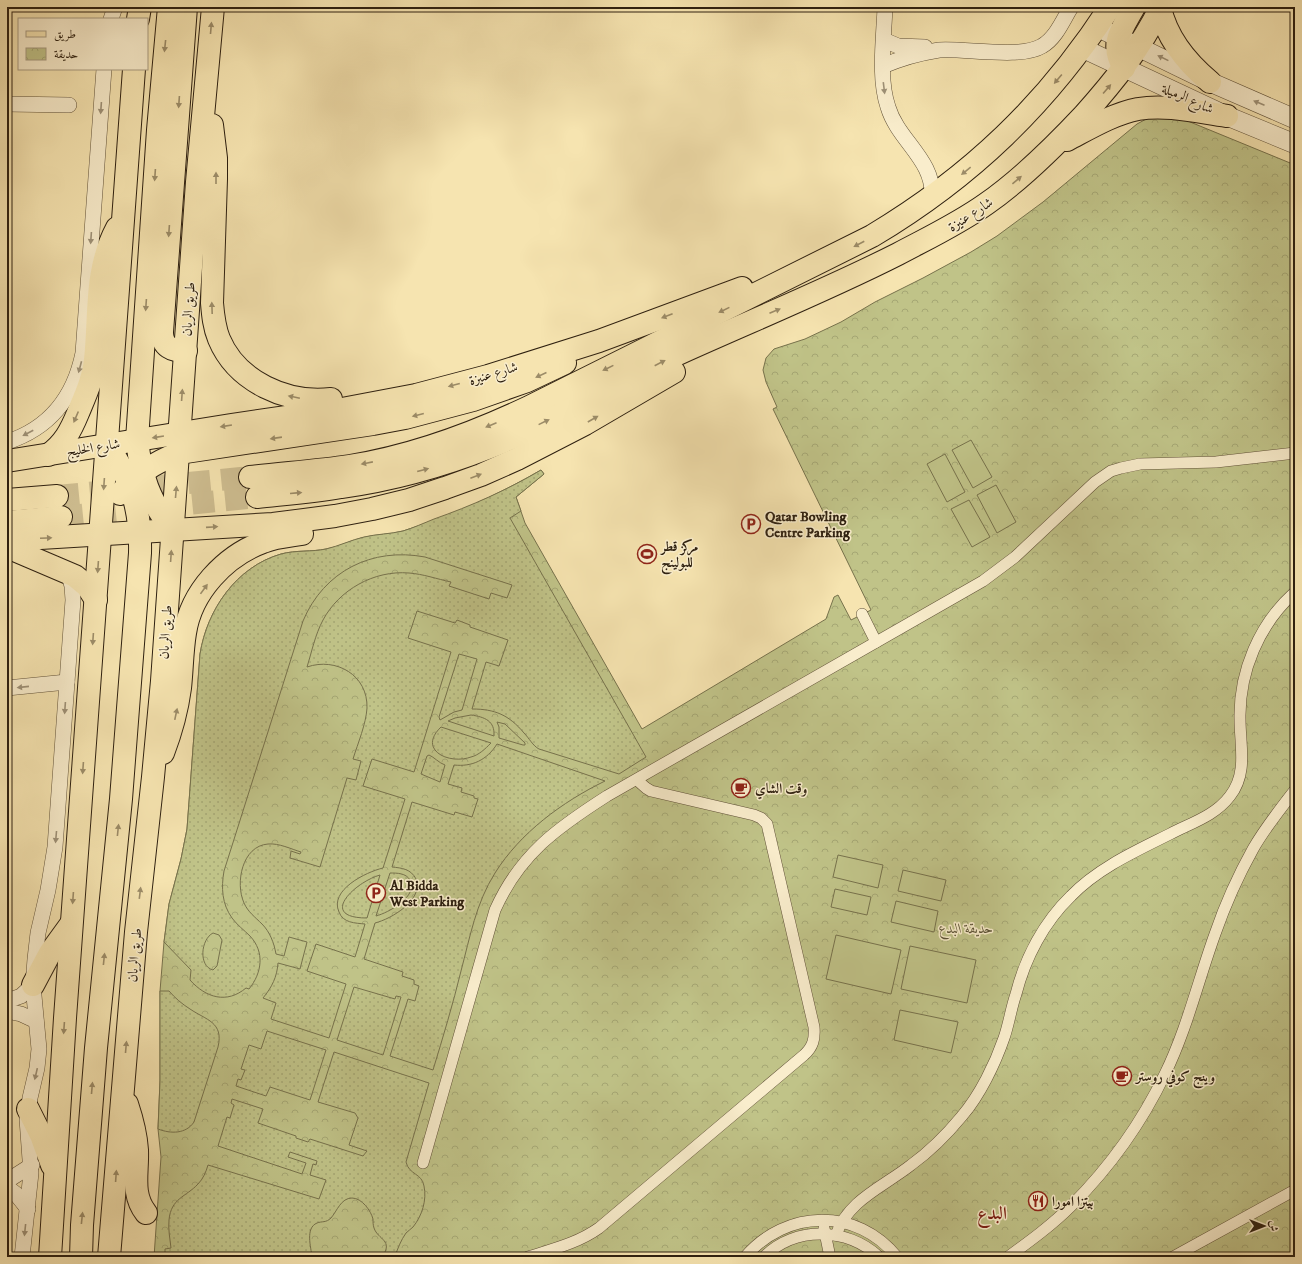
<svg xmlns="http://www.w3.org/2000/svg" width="1302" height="1264" font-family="'IM FELL DW Pica',Amiri,serif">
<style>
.park{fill:url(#park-crowns);stroke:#77724c}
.garden{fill:url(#garden-dots);stroke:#77724c;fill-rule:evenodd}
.pitch{fill:#c0c388;stroke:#77724c}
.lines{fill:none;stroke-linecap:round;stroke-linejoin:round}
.primary-tunnel{stroke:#cebd90;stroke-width:22;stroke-dasharray:22 11;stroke-linecap:butt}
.pedestrian-casing{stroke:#605138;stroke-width:12}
.minor-casing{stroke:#605138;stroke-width:16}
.tertiary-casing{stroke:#605138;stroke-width:20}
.primary-casing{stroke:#2e2010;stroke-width:24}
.pedestrian{stroke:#f9edcc;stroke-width:11}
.minor{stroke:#f9edcc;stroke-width:15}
.tertiary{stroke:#f9edcc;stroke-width:19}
.primary{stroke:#f6e4b0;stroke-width:22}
.oneway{fill:#9c8c68}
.oneway2{fill:#9e9177}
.labels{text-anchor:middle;stroke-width:3;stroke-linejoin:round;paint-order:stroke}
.street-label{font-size:14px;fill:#2e2010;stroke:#f9edcc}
.poi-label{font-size:14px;font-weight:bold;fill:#2e2010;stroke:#f9edcc;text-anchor:start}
.park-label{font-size:14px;font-style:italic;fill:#5a5134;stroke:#f9edcc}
.district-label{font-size:18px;font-weight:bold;fill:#7a1f14;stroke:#f9edcc}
</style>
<defs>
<pattern id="park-crowns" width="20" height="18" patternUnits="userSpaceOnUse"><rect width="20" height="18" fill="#c0c388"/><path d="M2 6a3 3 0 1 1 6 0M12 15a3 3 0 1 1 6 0" fill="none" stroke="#a5a774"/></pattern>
<pattern id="garden-dots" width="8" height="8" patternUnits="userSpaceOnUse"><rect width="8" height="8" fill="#c0c388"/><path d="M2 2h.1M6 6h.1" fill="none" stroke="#a5a774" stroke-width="1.8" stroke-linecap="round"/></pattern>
</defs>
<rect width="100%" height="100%" fill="#f6e4b0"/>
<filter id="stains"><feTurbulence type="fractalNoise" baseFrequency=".005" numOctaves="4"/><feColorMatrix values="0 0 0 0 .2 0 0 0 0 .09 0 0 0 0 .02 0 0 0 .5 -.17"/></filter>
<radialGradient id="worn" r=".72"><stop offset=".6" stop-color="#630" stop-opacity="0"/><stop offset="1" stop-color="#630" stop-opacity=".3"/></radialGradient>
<!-- park -->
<path class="park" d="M1150 117H1178L1295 165V1257H154L161 1157 158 1129 160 1081V991L164 942 169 904 181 859 187 829 200 654C207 610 236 567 281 554 296 550 312 552 326 549 339 547 349 541 361 538 375 534 389 535 403 531 451 516 498 495 541 470L544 474 516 497 525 523 642 729 826 619 834 597 838 595 851 620 871 610 773 409 777 407 766 382 763 370 766 358 774 349 805 339 841 322 875 302 923 278 971 252 997 236 1043 202 1137 124Z"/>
<!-- garden -->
<g class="garden">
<path d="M541 470 544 474 516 497 521 511 510 518 646 757 619 774 539 749C533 746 529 738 524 733 509 715 495 709 472 709L486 662 499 666 508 640 470 627V625L457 620 455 623 417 611 408 638 451 652 414 772 372 759 363 786 405 799 383 868C366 872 329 890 339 912 343 923 355 923 365 924L355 957 316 944 307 971 346 984 329 1038 271 1019 276 1003 263 998C272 987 277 977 278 963L300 969 307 942 289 937 284 956 276 954C274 943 270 932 262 924 255 917 248 912 244 903 235 883 242 846 268 844 279 843 291 849 301 852L300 854 291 851 290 858 320 867 347 778 356 780 361 761 353 759C358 743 366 724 367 708 368 675 336 657 307 667 312 651 315 635 323 620 339 590 374 570 409 573 423 574 437 579 451 582L449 586 489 599 491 593 507 598 512 585 425 557C372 547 324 571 303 621L224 871C221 888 222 904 232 918 237 925 244 930 250 936 265 952 262 973 249 989L246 988C227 1004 206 998 190 980L191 970 164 942 169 904 181 859 187 829 200 654C207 610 236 567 281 554 296 550 312 552 326 549 339 546 351 540 364 537 377 534 390 534 403 531 413 528 424 523 434 519 471 506 507 490 541 470ZM213 933 219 935 222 940 217 966 213 970C198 966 201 939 213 933Z"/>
<path d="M459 654 477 659 462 710 454 712 440 720 439 717Z"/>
<path d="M471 715C485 717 495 721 494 736L448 721 455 718Z"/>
<path d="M497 722 505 724 525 743V745H523L499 738V727Z"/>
<path d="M441 727 491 743C485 749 479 755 471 757 449 765 417 750 441 727Z"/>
<path d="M497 744 605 781C562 802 520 833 495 873 476 903 470 937 461 971 453 1004 443 1037 433 1070L390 1056 408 999 415 1001 419 986 414 984V980L402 976 403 972 364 959 375 923C391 919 424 900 416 879 411 869 402 868 392 867L412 802 454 815 455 812 472 817 478 799 474 798V796L461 792 462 788 448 784 454 765C472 767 487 760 497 744Z"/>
<path d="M429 755C434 757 439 763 445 765L440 782 421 774 427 756Z"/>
<path d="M390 873C397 873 406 873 410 880 419 896 388 913 376 916Z"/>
<path d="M380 875 367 918C317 918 355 882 380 875Z"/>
<path d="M354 987 395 999 396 996 401 997 383 1055 337 1040Z"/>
<path d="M160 991H169C175 998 182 1004 190 1009 206 1020 224 1022 218 1047L194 1122C186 1134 171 1134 158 1129L160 1081Z"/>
<path d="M267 1031 326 1050 310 1100 270 1087 266 1096 236 1086 238 1079 241 1080 245 1070 241 1069 249 1045 261 1049Z"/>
<path d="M334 1052 429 1083 406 1162C409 1175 422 1173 424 1186 427 1200 422 1216 413 1227 411 1229 408 1231 406 1233 401 1240 398 1248 395 1256L382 1257C394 1240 378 1240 374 1228 373 1225 373 1222 373 1219 371 1211 362 1198 352 1198 341 1198 337 1211 331 1218 326 1223 322 1221 317 1223 305 1228 311 1247 312 1257H165V1249L171 1248C170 1239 168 1229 169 1220 171 1198 186 1197 198 1184 203 1179 206 1172 208 1165L319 1199 326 1180 310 1175 313 1164 316 1165 317 1161 290 1152 288 1157 306 1163 302 1174 218 1146 227 1117 230 1118 234 1105 231 1103 232 1099 263 1109 258 1123 296 1136V1138L308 1142 310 1139 363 1156 367 1151 349 1145 358 1118 355 1113 318 1102Z"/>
</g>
<!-- pitch -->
<g class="pitch">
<path d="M971 440 992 477 973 488 952 450Z"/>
<path d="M945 454 965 492 947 502 927 464Z"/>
<path d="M996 485 1016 522 997 533 977 495Z"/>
<path d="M969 500 990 537 972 547 951 509Z"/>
<path d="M838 855 883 865 878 888 833 877Z"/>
<path d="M903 870 946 880 941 901 898 891Z"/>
<path d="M835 889 871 897 867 915 831 907Z"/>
<path d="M896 901 938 911 934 932 891 922Z"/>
<path d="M836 935 901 950 891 994 826 979Z"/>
<path d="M910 946 976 960 967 1003 901 989Z"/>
<path d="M900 1010 958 1022 951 1053 894 1040Z"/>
</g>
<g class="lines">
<!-- primary-tunnel -->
<g class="primary-tunnel">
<path d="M57 496 250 477"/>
<path d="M61 517 257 497"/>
</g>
<!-- pedestrian casing -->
<g class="pedestrian-casing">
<g id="pedestrian">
<path d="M862 614 876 642"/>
<path d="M423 1163 495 910C520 854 557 828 607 796L983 581 1015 557 1095 482 1111 471 1121 468 1140 464 1216 462 1295 453"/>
<path d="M824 1228 830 1257"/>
<path d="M836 1235C848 1200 883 1187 911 1165 929 1152 948 1133 962 1116 980 1095 995 1064 1004 1038 1009 1024 1011 1008 1016 994 1025 958 1044 922 1071 896 1098 868 1136 851 1170 834 1191 823 1215 816 1230 796 1248 773 1240 746 1240 719 1239 672 1259 624 1295 592"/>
<path d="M528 1257C553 1249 578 1243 599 1228L804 1055C813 1047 815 1039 814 1027L767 824 761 818 754 815 651 791 646 788 637 780"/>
<path d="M745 1257C786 1209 857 1207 897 1257"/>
<path d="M764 1257C795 1226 847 1227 879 1257"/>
<path d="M1008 1257C1030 1241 1052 1225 1071 1206 1109 1168 1142 1122 1165 1074 1187 1029 1198 981 1215 934 1225 905 1238 876 1253 849 1265 828 1280 809 1295 790"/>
<path d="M1173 1257 1295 1190"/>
</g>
</g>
<!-- minor casing -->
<g class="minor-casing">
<g id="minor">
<path d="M885 7C884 37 878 78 888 107 898 141 935 160 932 198"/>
<path d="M111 19 115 7"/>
<path d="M884 40 898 46 925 47"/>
<path d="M883 66C901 58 920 53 939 50 965 48 1021 59 1042 46 1056 38 1063 20 1071 7"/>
<path d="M7 104 69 105"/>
<path d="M7 442C50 428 74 397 83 353L104 69"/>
<path d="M7 688 67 682"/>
<path d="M7 1001 21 996 33 985"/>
<path d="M7 1011 21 1014 36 1021"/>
<path d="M7 1181 32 1165"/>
<path d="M7 1187 16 1194 28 1209"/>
<path d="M22 1257 31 1173 27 1119 30 1098 37 1068 39 1049 33 985 35 959 38 933 48 890 55 847 73 600 72 586 68 572"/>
</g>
</g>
<!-- tertiary casing -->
<g class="tertiary-casing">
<g id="tertiary">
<path d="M1097 27 1210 82 1295 119"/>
<path d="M1082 48 1227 116 1295 144"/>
</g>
</g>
<!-- primary casing -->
<g class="primary-casing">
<g id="primary">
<path d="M169 7 158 130 137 440C141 476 149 501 173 530"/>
<path d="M1160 8C1167 39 1186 62 1210 82"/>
<path d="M138 19 140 7"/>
<path d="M1124 68C1109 44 1122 29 1134 7"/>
<path d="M212 125 216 158V179L212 303C213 315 214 327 219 339 237 382 287 404 331 399"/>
<path d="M1067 140C1090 128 1113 114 1138 109 1167 104 1198 112 1227 116"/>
<path d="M186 351C172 351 162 347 162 332L186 7"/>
<path d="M48 455C64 444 71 430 78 413 85 396 93 379 95 360 100 314 94 271 117 228"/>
<path d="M7 461 231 425 342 409 416 395 488 376 599 341 742 288"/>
<path d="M250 477C284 473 317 471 350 466 413 456 472 434 529 407L872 236C971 177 1047 104 1110 7"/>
<path d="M120 494C136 474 155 462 179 453L373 424 405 418 473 400 527 381 565 363"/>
<path d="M257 497C285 494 313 492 341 487 392 480 442 466 490 447 556 421 616 382 680 353 753 320 827 290 898 254 928 238 958 224 986 204 1022 179 1054 147 1084 115 1116 79 1139 50 1161 7"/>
<path d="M7 500 57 496"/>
<path d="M7 522 61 517"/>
<path d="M7 540 273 524 335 516 372 509 409 500 445 488 481 475 517 459 585 424 674 372"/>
<path d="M7 547 75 576 87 586 96 600"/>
<path d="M163 753C171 732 177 711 180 688 182 670 182 651 185 633 191 592 225 556 263 542 275 537 289 536 302 534"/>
<path d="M33 985 50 953 71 924"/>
<path d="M127 1104C132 1119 136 1134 137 1150 138 1173 131 1194 146 1213"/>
<path d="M28 1109 41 1135 52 1165"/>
<path d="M50 1257 65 1018 134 69"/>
<path d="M81 1257 82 1225 96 1048 121 799 140 553C141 510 132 480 107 445"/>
<path d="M109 1257 136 932 153 777 162 681 197 182 213 7"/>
</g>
</g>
<!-- pedestrian -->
<use href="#pedestrian" class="pedestrian"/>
<!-- minor -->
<use href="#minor" class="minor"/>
<!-- tertiary -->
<use href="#tertiary" class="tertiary"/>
<!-- primary -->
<use href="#primary" class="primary"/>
</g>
<!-- one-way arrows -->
<defs><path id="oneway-solid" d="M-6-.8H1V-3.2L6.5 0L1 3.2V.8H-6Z"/></defs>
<g class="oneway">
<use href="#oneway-solid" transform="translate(211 28) rotate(-85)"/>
<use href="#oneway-solid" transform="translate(165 46) rotate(96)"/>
<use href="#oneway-solid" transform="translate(1058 79) rotate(130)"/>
<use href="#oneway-solid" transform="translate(1107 89) rotate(-49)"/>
<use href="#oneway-solid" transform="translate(179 102) rotate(94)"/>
<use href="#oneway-solid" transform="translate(966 171) rotate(141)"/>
<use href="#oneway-solid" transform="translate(155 175) rotate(94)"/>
<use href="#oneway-solid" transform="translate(216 178) rotate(-90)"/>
<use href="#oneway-solid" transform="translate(1017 180) rotate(-40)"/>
<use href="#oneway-solid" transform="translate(169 231) rotate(94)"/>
<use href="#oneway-solid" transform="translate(859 244) rotate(152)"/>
<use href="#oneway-solid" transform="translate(146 305) rotate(94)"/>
<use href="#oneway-solid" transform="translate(212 308) rotate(-92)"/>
<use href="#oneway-solid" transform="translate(724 310) rotate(154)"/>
<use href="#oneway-solid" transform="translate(775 311) rotate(-23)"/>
<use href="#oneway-solid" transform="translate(667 316) rotate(159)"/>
<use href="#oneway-solid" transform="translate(660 363) rotate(-27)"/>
<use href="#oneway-solid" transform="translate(608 368) rotate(154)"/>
<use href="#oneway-solid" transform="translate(541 375) rotate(156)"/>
<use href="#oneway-solid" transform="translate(454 385) rotate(165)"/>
<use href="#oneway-solid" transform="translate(182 395) rotate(-86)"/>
<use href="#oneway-solid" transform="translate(294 397) rotate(-168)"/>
<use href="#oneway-solid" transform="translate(418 415) rotate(166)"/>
<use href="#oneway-solid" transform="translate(76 417) rotate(113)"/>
<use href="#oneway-solid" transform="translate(593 419) rotate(-30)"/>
<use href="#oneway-solid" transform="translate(544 422) rotate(-26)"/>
<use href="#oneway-solid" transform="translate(491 425) rotate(157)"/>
<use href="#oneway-solid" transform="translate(226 426) rotate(171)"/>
<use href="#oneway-solid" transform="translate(158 437) rotate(171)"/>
<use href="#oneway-solid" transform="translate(276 438) rotate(172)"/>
<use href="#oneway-solid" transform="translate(367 463) rotate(169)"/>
<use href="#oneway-solid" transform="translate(423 470) rotate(-15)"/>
<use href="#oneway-solid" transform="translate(476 476) rotate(-21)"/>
<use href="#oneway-solid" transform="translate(104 484) rotate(94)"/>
<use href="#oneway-solid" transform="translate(176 492) rotate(-85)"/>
<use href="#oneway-solid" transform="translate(296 493) rotate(-5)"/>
<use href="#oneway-solid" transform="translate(212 527) rotate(-4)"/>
<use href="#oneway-solid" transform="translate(46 538) rotate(-3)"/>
<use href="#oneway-solid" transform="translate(171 556) rotate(-86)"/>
<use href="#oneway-solid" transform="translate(98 567) rotate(94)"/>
<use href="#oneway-solid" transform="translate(204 589) rotate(-54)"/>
<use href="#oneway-solid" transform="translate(93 639) rotate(94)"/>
<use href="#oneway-solid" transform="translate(176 714) rotate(-78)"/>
<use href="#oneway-solid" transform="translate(83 768) rotate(94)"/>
<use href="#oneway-solid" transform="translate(118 830) rotate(-84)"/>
<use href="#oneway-solid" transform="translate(140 893) rotate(-83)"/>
<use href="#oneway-solid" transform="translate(73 898) rotate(94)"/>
<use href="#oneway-solid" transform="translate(104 959) rotate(-84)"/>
<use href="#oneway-solid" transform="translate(64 1028) rotate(94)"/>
<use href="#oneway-solid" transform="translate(126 1047) rotate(-85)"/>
<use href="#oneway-solid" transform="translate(92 1088) rotate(-85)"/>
<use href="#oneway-solid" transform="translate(116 1176) rotate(-86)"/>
<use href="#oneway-solid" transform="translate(82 1218) rotate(-84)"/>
</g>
<g class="oneway2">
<use href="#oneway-solid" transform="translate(1163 58) rotate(-154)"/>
<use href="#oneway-solid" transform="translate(884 88) rotate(83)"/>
<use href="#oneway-solid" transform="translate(1259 103) rotate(-157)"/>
<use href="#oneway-solid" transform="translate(101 108) rotate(94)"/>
<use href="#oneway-solid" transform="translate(91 238) rotate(94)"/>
<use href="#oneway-solid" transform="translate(80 367) rotate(105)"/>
<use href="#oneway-solid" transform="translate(28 433) rotate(152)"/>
<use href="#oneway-solid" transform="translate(23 687) rotate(174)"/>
<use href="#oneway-solid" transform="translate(65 708) rotate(94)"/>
<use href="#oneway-solid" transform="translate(56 837) rotate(95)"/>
<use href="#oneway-solid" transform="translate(36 1074) rotate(103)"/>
<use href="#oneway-solid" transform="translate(25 1230) rotate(96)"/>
</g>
<!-- icons -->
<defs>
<g id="parking-ring" transform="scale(1)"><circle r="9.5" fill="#f9edcc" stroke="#8f2418" stroke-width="1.5"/><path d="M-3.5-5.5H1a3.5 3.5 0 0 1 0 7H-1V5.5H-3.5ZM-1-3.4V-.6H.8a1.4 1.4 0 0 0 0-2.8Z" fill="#8f2418"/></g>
<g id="stadium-ring" transform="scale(1)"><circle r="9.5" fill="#f9edcc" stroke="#8f2418" stroke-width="1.5"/><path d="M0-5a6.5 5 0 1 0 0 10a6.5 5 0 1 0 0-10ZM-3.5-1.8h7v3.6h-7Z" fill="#8f2418"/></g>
<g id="cafe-ring" transform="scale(1)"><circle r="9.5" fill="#f9edcc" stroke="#8f2418" stroke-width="1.5"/><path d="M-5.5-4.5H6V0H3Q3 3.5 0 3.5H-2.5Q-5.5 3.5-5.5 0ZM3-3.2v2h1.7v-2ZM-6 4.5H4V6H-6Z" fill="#8f2418"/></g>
<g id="restaurant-ring" transform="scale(1)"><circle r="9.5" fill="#f9edcc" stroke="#8f2418" stroke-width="1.5"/><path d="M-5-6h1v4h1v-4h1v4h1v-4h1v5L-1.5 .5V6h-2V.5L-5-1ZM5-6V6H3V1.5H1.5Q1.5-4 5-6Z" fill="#8f2418"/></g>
</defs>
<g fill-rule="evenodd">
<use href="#parking-ring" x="751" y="524"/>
<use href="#stadium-ring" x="647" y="554"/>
<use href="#cafe-ring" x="741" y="788"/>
<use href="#parking-ring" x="376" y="893"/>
<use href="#cafe-ring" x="1122" y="1076"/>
<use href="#restaurant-ring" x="1038" y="1201"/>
</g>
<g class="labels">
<!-- street labels -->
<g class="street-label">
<text transform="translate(1188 98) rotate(24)" y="5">شارع الرميلة</text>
<text transform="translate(970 214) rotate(-33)" y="5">شارع عنيزة</text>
<text transform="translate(188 309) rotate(-86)" y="5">طريق الريان</text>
<text transform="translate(493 373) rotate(-17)" y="5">شارع عنيزة</text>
<text transform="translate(93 447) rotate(-9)" y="5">شارع الخليج</text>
<text transform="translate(165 632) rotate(-86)" y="5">طريق الريان</text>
<text transform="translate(134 955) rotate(-85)" y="5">طريق الريان</text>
</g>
<!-- poi labels -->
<g class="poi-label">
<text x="765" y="521">Qatar Bowling<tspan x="765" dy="16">Centre Parking</tspan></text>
<text x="661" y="551">مركز قطر<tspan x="661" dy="16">للبولينج</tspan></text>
<text x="755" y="793">وقت الشاي</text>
<text x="390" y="890">Al Bidda<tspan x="390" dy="16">West Parking</tspan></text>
<text x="1136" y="1081">وينج كوفي روستر</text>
<text x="1052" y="1206">بيتزا امورا</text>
</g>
<!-- park labels -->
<g class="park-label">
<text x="966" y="933">حديقة البدع</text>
</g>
<!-- district labels -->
<g class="district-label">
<text x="992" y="1219">البدع</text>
</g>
</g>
<!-- margin -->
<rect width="1302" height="1264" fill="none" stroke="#f6e4b0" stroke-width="24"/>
<rect x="8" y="8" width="1286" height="1248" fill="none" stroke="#2e2010" stroke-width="2"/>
<rect x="12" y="12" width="1278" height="1240" fill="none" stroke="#2e2010"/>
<!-- legend -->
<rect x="18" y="18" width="130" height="52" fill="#f9edcc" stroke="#a89b81"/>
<rect x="26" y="31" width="20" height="6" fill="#f6e4b0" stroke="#a89b81"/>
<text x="54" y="38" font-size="12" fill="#2e2010">طريق</text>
<rect x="26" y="48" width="20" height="12" fill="url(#park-crowns)" stroke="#a89b81"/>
<text x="54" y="58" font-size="12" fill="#2e2010">حديقة</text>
<!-- north arrow -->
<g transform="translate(1264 1226) rotate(90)" stroke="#f9edcc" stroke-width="3" paint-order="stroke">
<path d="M0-3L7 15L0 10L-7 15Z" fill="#2e2010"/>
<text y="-6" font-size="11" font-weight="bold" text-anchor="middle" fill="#2e2010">ش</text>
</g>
<rect width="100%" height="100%" filter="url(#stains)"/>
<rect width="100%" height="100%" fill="url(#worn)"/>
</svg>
